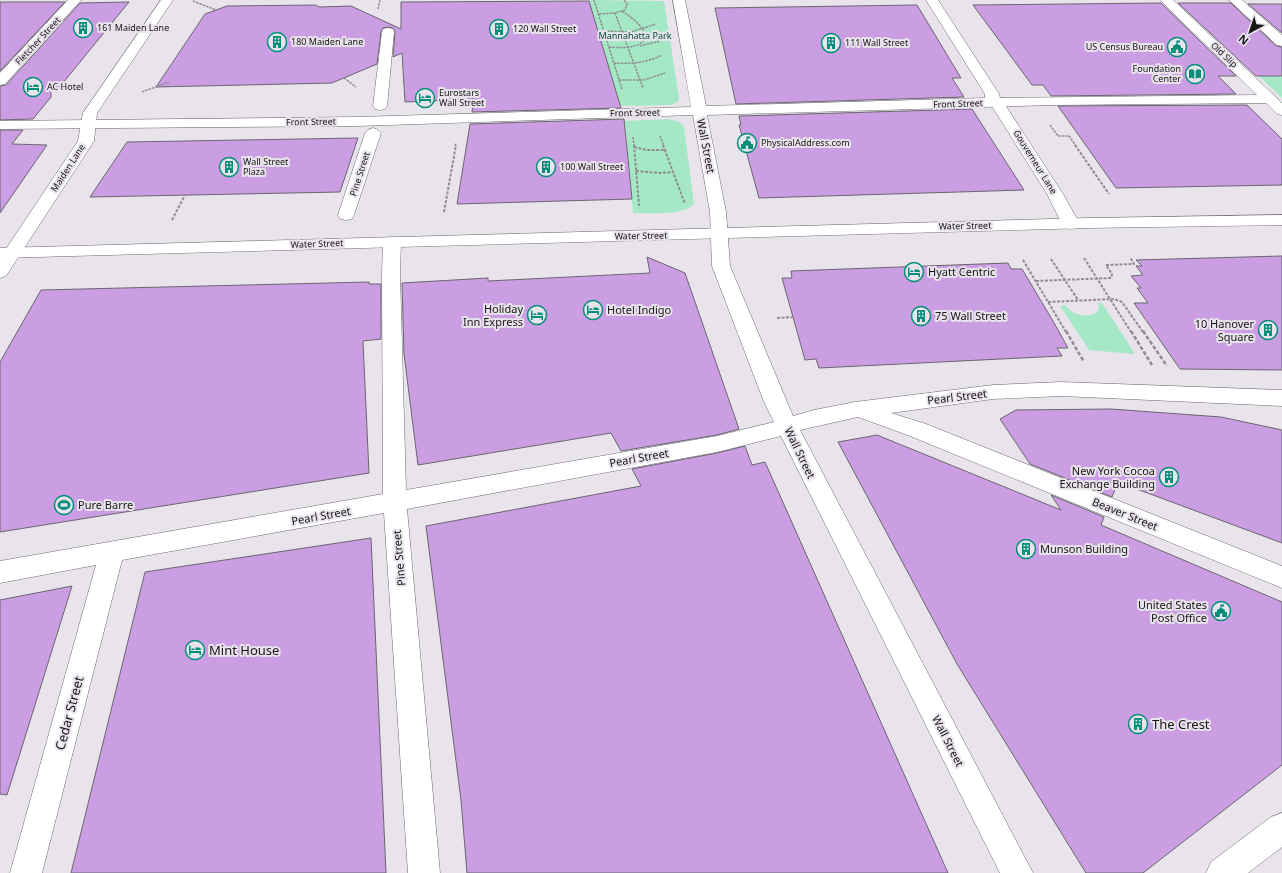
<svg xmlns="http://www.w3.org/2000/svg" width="1282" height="873" font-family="'Noto Sans',sans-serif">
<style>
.green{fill:#a4e8c5}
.building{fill:#cb9ee3;stroke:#6a666d}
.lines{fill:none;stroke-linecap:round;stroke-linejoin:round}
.pedestrian-casing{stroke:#6d6970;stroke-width:1}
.minor-casing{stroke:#6d6970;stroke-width:1}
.tertiary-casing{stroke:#6d6970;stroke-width:1}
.primary-casing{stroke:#6d6970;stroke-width:1}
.path-far2{stroke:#908d92;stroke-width:1.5;stroke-dasharray:2.5 1;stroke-linecap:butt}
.path-far1{stroke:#908d92;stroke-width:2;stroke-dasharray:3 1.5;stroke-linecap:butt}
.path{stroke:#908d92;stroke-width:2.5;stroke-dasharray:4 2;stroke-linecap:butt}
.pedestrian{fill:#fff;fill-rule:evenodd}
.minor{fill:#fff;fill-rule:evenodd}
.tertiary{fill:#fff;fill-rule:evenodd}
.primary{fill:#fff;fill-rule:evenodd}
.labels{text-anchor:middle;stroke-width:4;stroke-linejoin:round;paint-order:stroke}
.far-poi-label{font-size:9px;fill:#161517;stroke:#e9e4ec;text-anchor:start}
.far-park-label{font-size:9px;fill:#004e33;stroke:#e9e4ec}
.far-street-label{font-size:9px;fill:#161517;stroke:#e9e4ec}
.street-label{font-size:11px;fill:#161517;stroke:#e9e4ec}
.poi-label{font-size:11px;fill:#161517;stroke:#e9e4ec;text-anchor:start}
.near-poi-label{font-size:13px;fill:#161517;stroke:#e9e4ec;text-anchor:start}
.near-street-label{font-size:13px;fill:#161517;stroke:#e9e4ec}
</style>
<rect width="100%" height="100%" fill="#e9e4ec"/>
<!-- green -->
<g class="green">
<path d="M589 0 664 1 679 98 678 102 671 105 620 106Z"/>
<path d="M1259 76H1282V98L1262 79Z"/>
<path d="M668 119 679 122 684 127 694 204C682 216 650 213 633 213L625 121Z"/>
<path d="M1097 303H1102L1135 354 1089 350 1060 306 1065 305C1072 315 1087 319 1097 312L1099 308Z"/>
</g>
<!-- building -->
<g class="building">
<path d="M589 1 621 108 472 112 474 99 405 102 402 53 393 57 395 32 393 28 388 27 383 28 381 32 377 64 332 83 156 87 205 14 227 6 316 5 319 7 351 6 401 29V2Z"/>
<path d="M0 2H65L0 71Z"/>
<path d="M129 2 58 89H51V97L33 119 0 120V86L6 85 80 3Z"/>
<path d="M1161 3 1236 76H1218L1236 94 1051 96 1043 85H1032L973 5Z"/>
<path d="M1178 3H1231L1276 46 1282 47V76H1256Z"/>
<path d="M1248 4H1282V33Z"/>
<path d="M917 5 961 78H952L964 97 736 104 715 8Z"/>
<path d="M1247 105 1282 139V185L1116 188 1058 106Z"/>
<path d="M972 109 1024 190 759 198 739 125H741L739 116Z"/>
<path d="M624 119 632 199 457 204 470 124Z"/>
<path d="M0 130H23L12 144 47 145 0 213Z"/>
<path d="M358 138 340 192 90 197 127 142Z"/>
<path d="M1282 256V370L1180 369 1134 303H1148L1137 288H1141L1131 276 1143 275 1136 266H1142L1136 260Z"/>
<path d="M647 257 685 273 739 429 717 435 621 451 611 433 418 465 404 354 402 283 488 278V281L650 273Z"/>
<path d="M1008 263 1011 269H1022L1053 321 1068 348H1057L1062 356 819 368 816 359 805 360 782 278H792L791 271Z"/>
<path d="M369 282V284H381V339L363 341 369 473 0 532V362L41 290Z"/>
<path d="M1111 409 1221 417 1282 430V543L1118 482 1112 497 1030 464 1000 419 1016 410Z"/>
<path d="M877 435 1061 510 1051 495 1104 517 1101 525 1282 602V765L1143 873H1086L957 664 838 442Z"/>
<path d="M745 446 752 465 765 462 948 873H467L461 800 426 526 641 486 632 469 717 453Z"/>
<path d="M371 538 386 873H71L145 572Z"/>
<path d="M72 586 7 795 0 794V600Z"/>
</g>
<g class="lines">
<!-- pedestrian casing -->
<g class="pedestrian-casing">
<g id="pedestrian">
<path d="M388 28 393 29 394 32 387 106 385 109 380 110 375 109 373 106 382 32 383 29Z"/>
<path d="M997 99 1002 100 1063 194 1080 224 1077 228 1071 229 1065 228 1062 224 1047 194 990 103 992 100Z"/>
<path d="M373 128 378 130 381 133 354 215 352 219 346 220 340 219 338 215 365 133 368 130Z"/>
</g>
</g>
<!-- minor casing -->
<g class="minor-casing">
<g id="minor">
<path d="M68 0H81L5 84 0 85V73Z"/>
<path d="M673 0H685L706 106 985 98V94L926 0H938L999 94 1000 98 1257 95 1160 0H1173L1282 103V115L1277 114 1266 103 1054 105 707 115 726 212 730 266 793 416 814 410 855 402 993 385 1061 382 1282 390V406L1061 396 993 399 891 413 926 424 1282 566V588L910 436 858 417 800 430 1033 873H1000L781 436 717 452 407 509 440 873H408L384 513 122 560 42 873H10L96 565 0 583V561L383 494 382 275 383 242 386 238 392 237 398 238 401 242 400 275 406 490 717 436 774 422 764 402 712 266 710 212 693 115 357 126 0 129V121L357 117 691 107Z"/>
<path d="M1229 0H1242L1282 35V46L1277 45Z"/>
<path d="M1282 813V847L1248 873H1206L1211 862 1271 817Z"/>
</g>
</g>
<!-- tertiary casing -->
<g class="tertiary-casing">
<path id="tertiary" d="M161 0H173L97 113 94 141 6 276 0 278V258L78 141 83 113Z"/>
</g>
<!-- primary casing -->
<g class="primary-casing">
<path id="primary" d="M1282 215V225L1088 228 0 258V248L1088 218Z"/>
</g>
<!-- path-far2 -->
<g class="path-far2">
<path d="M594 0 622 89"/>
<path d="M193 1 216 10"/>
<path d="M378 9 380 0"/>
<path d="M615 13 643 88"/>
<path d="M599 14 615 13 625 10 627 4 624 0"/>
<path d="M604 31 631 32 656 24"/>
<path d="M640 46 660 41"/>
<path d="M609 47C650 51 658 34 622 11"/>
<path d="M614 63C631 64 647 63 662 55"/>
<path d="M344 78 356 87"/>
<path d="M619 80H644L665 73"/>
<path d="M142 92 169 82"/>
<path d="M1050 125 1058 136H1069L1076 146"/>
<path d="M660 136 664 146"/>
<path d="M633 137 634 146"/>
<path d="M455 146 456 143"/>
</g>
<!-- path-far1 -->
<g class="path-far1">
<path d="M634 145 639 206"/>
<path d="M663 145 685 204"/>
<path d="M1075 145 1109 194"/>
<path d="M634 147 647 150H665"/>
<path d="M636 171 659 173 673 172"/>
<path d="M444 212 456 145"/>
<path d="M172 220 185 195"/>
<path d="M1084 258 1131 332"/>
<path d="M1051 259 1078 300"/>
<path d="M1023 260 1066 332"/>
<path d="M1036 281 1111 278 1112 274 1106 265 1134 264 1130 257"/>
<path d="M1048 302 1114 299 1122 302 1143 332"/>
<path d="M777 318 793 317"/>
</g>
<!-- path -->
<g class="path">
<path d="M1066 331 1084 362"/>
<path d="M1131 331 1152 365"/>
<path d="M1143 331 1167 366"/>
</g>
<!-- pedestrian -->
<use href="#pedestrian" class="pedestrian"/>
<!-- minor -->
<use href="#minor" class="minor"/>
<!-- tertiary -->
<use href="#tertiary" class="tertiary"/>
<!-- primary -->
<use href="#primary" class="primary"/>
</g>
<!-- icons -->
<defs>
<g id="building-ring" transform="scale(1)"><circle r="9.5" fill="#e9e4ec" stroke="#028f79" stroke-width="1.5"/><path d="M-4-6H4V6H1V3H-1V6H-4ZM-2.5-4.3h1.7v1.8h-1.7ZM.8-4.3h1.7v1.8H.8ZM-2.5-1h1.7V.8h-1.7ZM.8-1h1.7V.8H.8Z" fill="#028f79"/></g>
<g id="civic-ring" transform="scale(1)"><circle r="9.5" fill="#e9e4ec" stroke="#028f79" stroke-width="1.5"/><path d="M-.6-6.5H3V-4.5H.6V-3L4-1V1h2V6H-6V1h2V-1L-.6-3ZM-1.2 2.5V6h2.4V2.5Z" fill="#028f79"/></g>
<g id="library-ring" transform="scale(1)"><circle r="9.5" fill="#e9e4ec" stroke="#028f79" stroke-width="1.5"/><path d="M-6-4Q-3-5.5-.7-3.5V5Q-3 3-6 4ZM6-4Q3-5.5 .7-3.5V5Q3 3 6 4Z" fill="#028f79"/></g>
<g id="hotel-ring" transform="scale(1)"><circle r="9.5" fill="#e9e4ec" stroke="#028f79" stroke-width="1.5"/><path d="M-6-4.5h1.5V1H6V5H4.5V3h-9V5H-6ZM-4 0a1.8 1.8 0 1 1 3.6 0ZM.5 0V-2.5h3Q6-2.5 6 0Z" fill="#028f79"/></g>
<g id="stadium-ring" transform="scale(1)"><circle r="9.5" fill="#e9e4ec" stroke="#028f79" stroke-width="1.5"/><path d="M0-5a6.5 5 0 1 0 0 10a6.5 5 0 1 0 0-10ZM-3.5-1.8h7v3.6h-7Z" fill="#028f79"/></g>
</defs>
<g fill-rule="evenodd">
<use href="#building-ring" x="83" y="28"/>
<use href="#building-ring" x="499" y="29"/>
<use href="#building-ring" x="277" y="42"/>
<use href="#building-ring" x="831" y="43"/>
<use href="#civic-ring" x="1177" y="47"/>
<use href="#library-ring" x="1195" y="74"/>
<use href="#hotel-ring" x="33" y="87"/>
<use href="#hotel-ring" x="425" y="98"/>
<use href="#civic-ring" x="747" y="143"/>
<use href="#building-ring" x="229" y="167"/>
<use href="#building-ring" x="546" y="167"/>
<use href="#hotel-ring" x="914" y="272"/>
<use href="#hotel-ring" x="593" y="310"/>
<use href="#hotel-ring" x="537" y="315"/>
<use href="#building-ring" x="921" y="316"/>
<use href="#building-ring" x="1268" y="330"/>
<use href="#building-ring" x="1169" y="477"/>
<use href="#stadium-ring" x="64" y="505"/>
<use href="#building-ring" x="1026" y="549"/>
<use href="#civic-ring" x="1221" y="611"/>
<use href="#hotel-ring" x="195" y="650"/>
<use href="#building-ring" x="1138" y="724"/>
</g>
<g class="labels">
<!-- far-poi labels -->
<g class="far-poi-label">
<text x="97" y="31">161 Maiden Lane</text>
<text x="513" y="32">120 Wall Street</text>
<text x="291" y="45">180 Maiden Lane</text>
<text x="845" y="46">111 Wall Street</text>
<text x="1163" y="50" text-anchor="end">US Census Bureau</text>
<text x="1181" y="72" text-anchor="end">Foundation<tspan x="1181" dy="10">Center</tspan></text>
<text x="47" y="90">AC Hotel</text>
<text x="439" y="96">Eurostars<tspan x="439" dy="10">Wall Street</tspan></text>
<text x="761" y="146">PhysicalAddress.com</text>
<text x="243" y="165">Wall Street<tspan x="243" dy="10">Plaza</tspan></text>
<text x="560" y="170">100 Wall Street</text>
</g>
<!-- far-park labels -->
<g class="far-park-label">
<text x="635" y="39">Mannahatta Park</text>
</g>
<!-- far-street labels -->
<g class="far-street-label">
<text transform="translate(38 41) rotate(-47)" y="3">Fletcher Street</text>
<text transform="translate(1224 55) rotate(43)" y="3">Old Slip</text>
<text transform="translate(958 104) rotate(-2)" y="3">Front Street</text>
<text transform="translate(635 113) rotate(-1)" y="3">Front Street</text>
<text transform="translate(311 122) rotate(-1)" y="3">Front Street</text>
<text transform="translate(1035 162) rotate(58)" y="3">Gouverneur Lane</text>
<text transform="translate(68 168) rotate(-57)" y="3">Maiden Lane</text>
<text transform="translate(360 174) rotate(-72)" y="3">Pine Street</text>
<text transform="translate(965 226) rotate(-1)" y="3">Water Street</text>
<text transform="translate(641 236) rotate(-1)" y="3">Water Street</text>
<text transform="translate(317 244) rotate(-2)" y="3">Water Street</text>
</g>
<!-- street labels -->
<g class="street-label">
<text transform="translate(706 146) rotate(79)" y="4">Wall Street</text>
<text transform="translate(957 397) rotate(-7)" y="4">Pearl Street</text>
<text transform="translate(800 453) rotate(64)" y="4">Wall Street</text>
<text transform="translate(639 458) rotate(-10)" y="4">Pearl Street</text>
<text transform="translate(1125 514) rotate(22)" y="4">Beaver Street</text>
<text transform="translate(321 516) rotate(-10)" y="4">Pearl Street</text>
<text transform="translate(399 558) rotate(-95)" y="4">Pine Street</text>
<text transform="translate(948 741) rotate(63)" y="4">Wall Street</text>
</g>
<!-- poi labels -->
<g class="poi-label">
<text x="928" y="276">Hyatt Centric</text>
<text x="523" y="313" text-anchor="end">Holiday<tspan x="523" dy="13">Inn Express</tspan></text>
<text x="607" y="314">Hotel Indigo</text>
<text x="935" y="320">75 Wall Street</text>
<text x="1254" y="328" text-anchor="end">10 Hanover<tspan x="1254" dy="13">Square</tspan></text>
<text x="1155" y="475" text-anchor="end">New York Cocoa<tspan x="1155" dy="13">Exchange Building</tspan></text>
<text x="78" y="509">Pure Barre</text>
<text x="1040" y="553">Munson Building</text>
<text x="1207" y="609" text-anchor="end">United States<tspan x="1207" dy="13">Post Office</tspan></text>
</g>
<!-- near-poi labels -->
<g class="near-poi-label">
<text x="209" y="655">Mint House</text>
<text x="1152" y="729">The Crest</text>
</g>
<!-- near-street labels -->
<g class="near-street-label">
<text transform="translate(69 713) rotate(-75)" y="5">Cedar Street</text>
</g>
</g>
<!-- north arrow -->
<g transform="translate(1250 32) rotate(220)" stroke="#e9e4ec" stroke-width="3" paint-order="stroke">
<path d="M0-3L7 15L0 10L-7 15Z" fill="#161517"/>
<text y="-6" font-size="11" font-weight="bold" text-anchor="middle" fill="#161517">N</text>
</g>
</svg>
